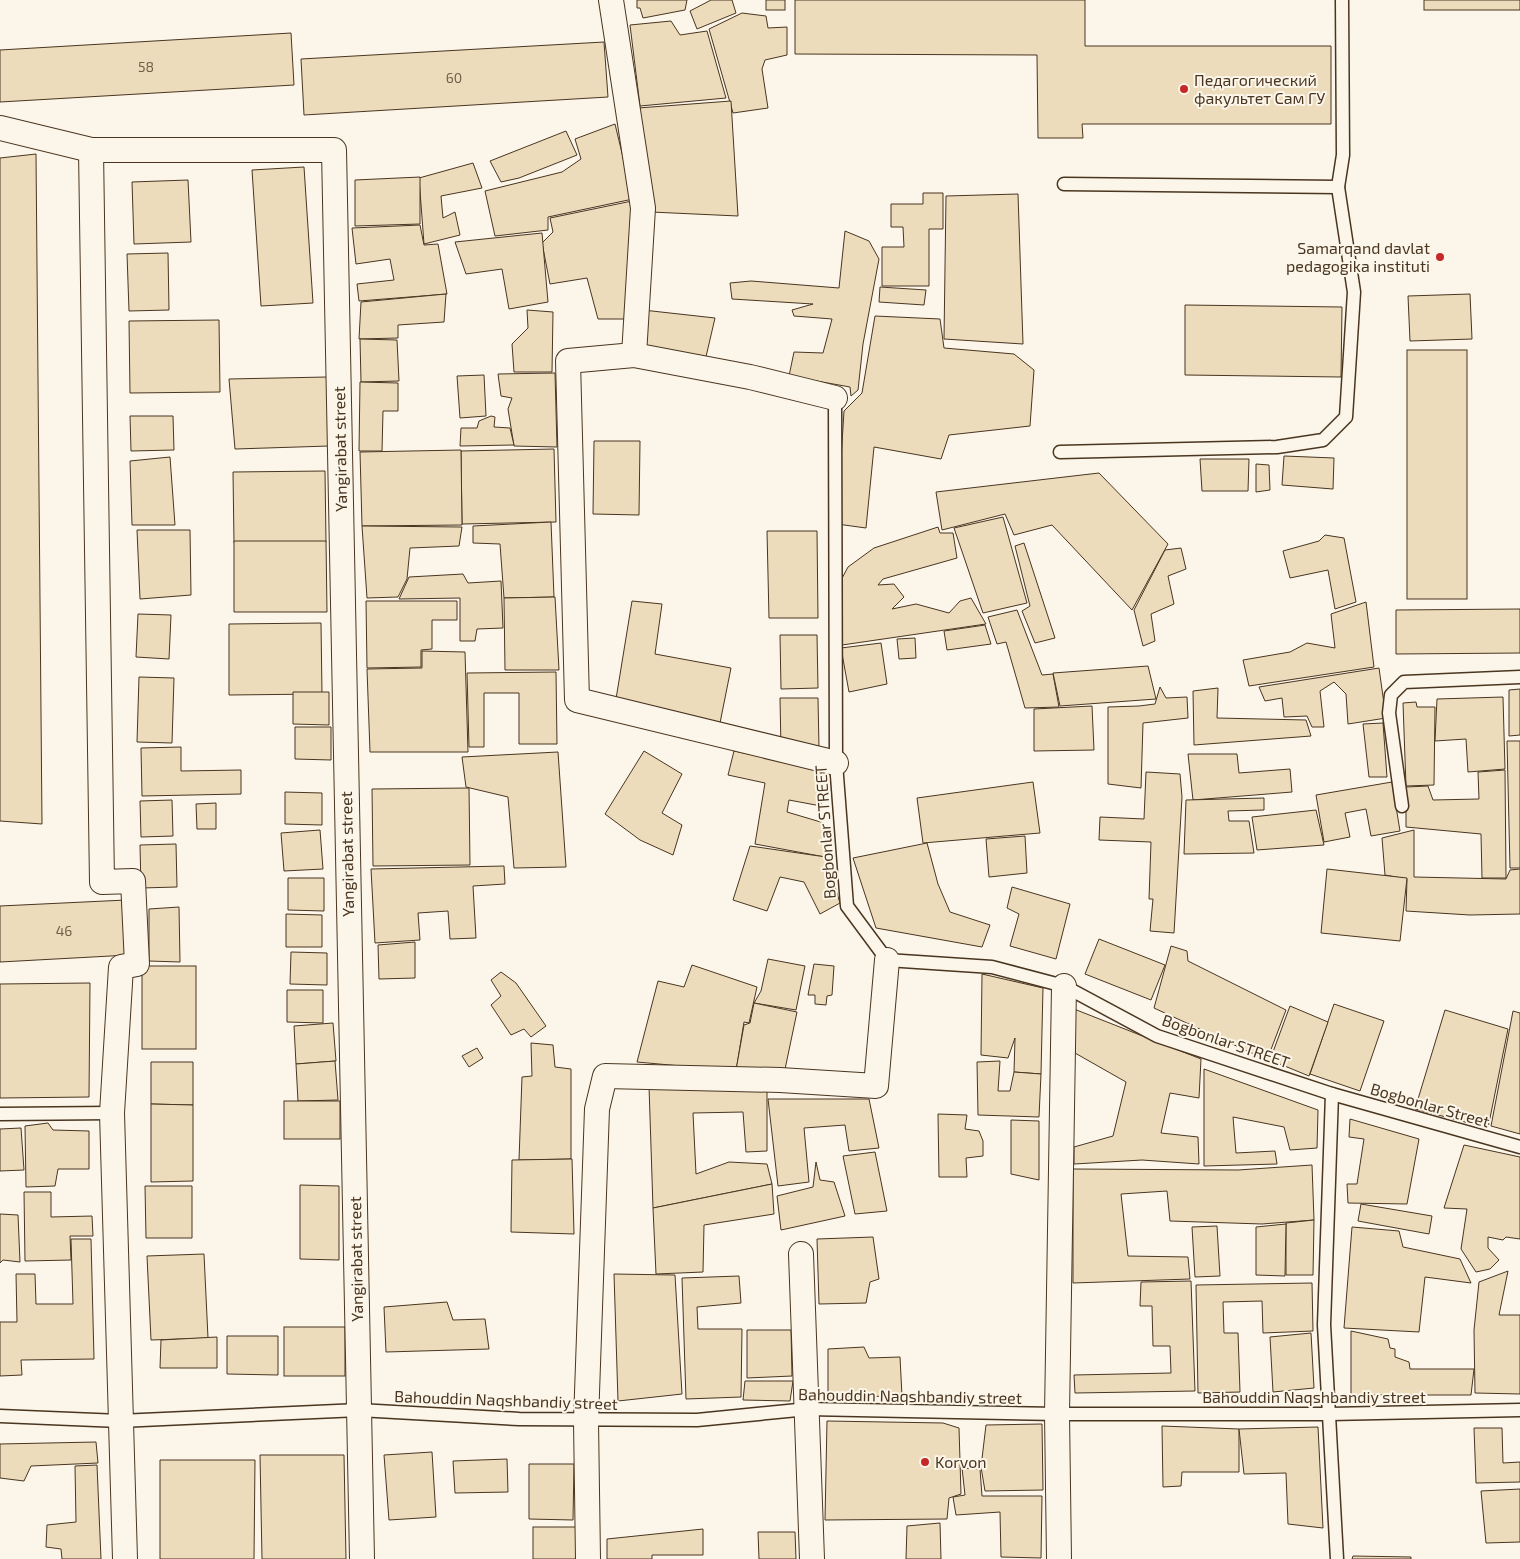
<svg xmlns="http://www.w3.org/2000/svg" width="1520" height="1559" font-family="'Exo 2',sans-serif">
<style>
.building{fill:#ecdcbc;stroke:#4a3520}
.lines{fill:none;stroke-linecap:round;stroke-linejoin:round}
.service-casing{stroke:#4a3520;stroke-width:15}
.minor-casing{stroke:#4a3520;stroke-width:26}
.service{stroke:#fbf6e9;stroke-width:12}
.minor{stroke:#fbf6e9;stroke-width:24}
.poi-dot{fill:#c62828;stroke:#fbf6e9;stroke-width:2}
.labels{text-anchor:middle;stroke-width:4;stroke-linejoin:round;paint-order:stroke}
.number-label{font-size:14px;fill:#725f47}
.poi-label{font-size:16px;fill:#4a3520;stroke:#fbf6e9;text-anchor:start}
.street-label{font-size:16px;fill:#4a3520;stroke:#fbf6e9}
</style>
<rect width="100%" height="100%" fill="#fbf6e9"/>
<!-- building -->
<g class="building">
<path d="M637 0H687L685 10 643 18 640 8H637Z"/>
<path d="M732 0 736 13 697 29 690 11 711 0Z"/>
<rect x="766" y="0" width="19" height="10"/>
<path d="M795 0H1085V46H1331V124H1082L1083 138H1038L1037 55 795 54Z"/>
<rect x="1424" y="0" width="96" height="10"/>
<path d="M742 13 766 16 768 28 787 27V55L765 60 762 69 768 108 733 113 709 29Z"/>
<path d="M671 21 680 35 707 31 726 98 640 106 630 25Z"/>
<path d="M291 33 294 85 0 102V50Z"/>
<path d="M604 42 608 97 304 115 301 59Z"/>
<path d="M731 101 738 216 651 212 638 108Z"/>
<path d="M615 124 633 199 548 217V230L495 236 485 191 562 172 581 159 575 139Z"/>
<path d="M566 131 577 155 519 178 501 182 490 161Z"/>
<path d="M36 154 42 824 0 821V158Z"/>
<path d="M473 163 482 188 441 196 443 218 455 212 460 235 424 244 419 178Z"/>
<path d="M304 167 313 303 261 306 252 170Z"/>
<path d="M420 177V224L355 226V180Z"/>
<path d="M188 180 191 242 134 244 132 182Z"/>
<path d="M923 193H943V229H929V286H882V247H904L903 227H891V204H923Z"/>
<path d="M1018 194 1023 344 944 339 946 196Z"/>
<path d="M632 201 625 319H598L587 278 550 284 542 243 553 232 550 218Z"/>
<path d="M420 225 424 245 438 244 447 294 359 301 357 284 394 280 390 259 356 264 352 228Z"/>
<path d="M845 231 869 241 879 259 863 344 858 390 851 396 850 387 789 376 794 352 823 353 832 319 794 316 792 310 813 304 732 299 730 283 751 281 839 288Z"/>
<path d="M542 233 548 302 509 309 502 269 466 274 455 242Z"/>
<path d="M168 253 169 310 129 311 127 254Z"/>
<path d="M880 287 926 290 924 305 879 302Z"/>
<path d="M446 294 444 322 398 325V338L359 339 361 302Z"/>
<path d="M1470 294 1472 339 1410 341 1408 296Z"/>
<path d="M1185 305 1342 307 1341 377 1185 375Z"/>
<path d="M527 310 553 312 552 372H514L512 344 528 328Z"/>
<path d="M643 310 715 318 705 361 640 351Z"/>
<path d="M875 316 940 319 944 348 1014 354 1034 370 1030 426 949 435 941 459 874 447 866 528 837 524 844 411 862 393Z"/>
<path d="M219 320 220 392 130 393 129 321Z"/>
<path d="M360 339 397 340 399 381 361 382Z"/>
<rect x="1407" y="350" width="60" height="249"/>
<path d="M555 373 557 447 514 446 508 409 512 398 501 396 498 374Z"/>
<path d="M484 375 486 416 460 418 457 376Z"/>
<path d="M327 377 329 446 235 449 229 379Z"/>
<path d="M360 382 398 383V411H383L382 451H359Z"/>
<path d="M130 416H173L174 450 131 451Z"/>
<path d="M491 416 495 417 494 427 510 428 514 445 460 446 461 428H477L479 421Z"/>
<path d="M594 441H640L639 515 593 514Z"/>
<path d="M554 449 556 522 462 524 461 451Z"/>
<path d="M461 450 462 525 362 526 360 452Z"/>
<path d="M1284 456 1334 458 1333 489 1282 485Z"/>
<path d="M170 457 175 525H132L130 461Z"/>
<path d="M1200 459H1249L1248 491H1202Z"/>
<path d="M1256 464 1269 465 1270 490 1256 492Z"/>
<path d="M325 471 326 542 234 543 233 472Z"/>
<path d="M1099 473 1168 544 1132 610 1052 525 1014 535 1005 514 942 530 936 492Z"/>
<path d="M1003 517 1027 603 983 613 954 528Z"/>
<path d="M551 522 554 597 504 598 500 544 473 543V526Z"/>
<path d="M362 526 462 527 459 546 410 548 407 579 398 597 367 598Z"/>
<path d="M938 527 940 533H953L957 558 883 579 878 585 894 584 904 597 892 609 916 604 949 613 960 601 971 598 986 624 842 645 839 584 848 567 874 548Z"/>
<path d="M137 530H190L191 595 140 599Z"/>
<path d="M767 531H817L818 618H769Z"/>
<path d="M1325 535 1344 538 1356 602 1335 609 1328 570 1290 578 1283 551 1319 541Z"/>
<path d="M234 541H326L327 612H234Z"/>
<path d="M1024 543 1055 638 1035 643 1022 611 1030 606 1015 546Z"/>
<path d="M1181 548 1186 569 1168 576 1174 604 1151 614 1155 641 1143 646 1134 610 1165 550Z"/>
<path d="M463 574 468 583 501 581 503 628 477 629 475 641H460V598L399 599 409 577Z"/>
<path d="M555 597 559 670H505L504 598Z"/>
<path d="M366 601H457V620H432V649L421 650V667L367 668Z"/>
<path d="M632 601 662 604 655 654 731 668 720 723 616 699Z"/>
<path d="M1366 602 1374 667 1249 686 1243 660 1290 652 1307 643 1335 648 1331 614Z"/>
<path d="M1520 609V653L1396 654V610Z"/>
<path d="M1017 610 1042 675 1053 674 1059 707 1025 708 1006 642 997 644 988 617Z"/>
<path d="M138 614 171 615 169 659 136 657Z"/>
<path d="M321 623 322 694 229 695V624Z"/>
<path d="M985 625 991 644 947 650 944 631Z"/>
<path d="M780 635H817L818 688 781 689Z"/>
<path d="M915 638 916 658 899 659 897 639Z"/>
<path d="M881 643 887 684 849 692 841 648Z"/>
<path d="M422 651 465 652 468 752H370L367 669 422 668Z"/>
<path d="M1148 666 1156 699 1060 706 1053 673Z"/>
<path d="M1379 668 1386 718 1348 724 1346 694 1334 682 1320 691 1324 727H1312L1307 716 1284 717 1282 698 1265 701 1259 687Z"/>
<path d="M556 672 557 744H519V693H484V747H469L467 673Z"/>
<path d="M139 677 174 678 172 743 137 742Z"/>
<path d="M1160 687 1166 698 1187 697 1188 718 1143 723 1141 788 1108 784V707L1139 706 1155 704Z"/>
<path d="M1218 688 1217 718 1306 720 1311 736 1194 745 1193 691Z"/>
<path d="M1520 689V735L1509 736V690Z"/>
<path d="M293 692H329V725L293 724Z"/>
<path d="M1503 697 1505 769 1468 772 1466 739 1435 741 1437 699Z"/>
<path d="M780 698H818L819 749H781Z"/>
<path d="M1416 702 1417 707H1435L1434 785 1406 786 1403 703Z"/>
<path d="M1092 706 1094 750 1034 751V709Z"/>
<path d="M1383 723 1387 777H1369L1363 724Z"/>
<path d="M295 727H331V760L295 759Z"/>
<path d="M1507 741H1520V868H1510Z"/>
<path d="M181 747V771L241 770V794L142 796 141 748Z"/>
<path d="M644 751 682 774 662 813 682 825 673 855 640 840 605 814Z"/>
<path d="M734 751 821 769V806L789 800 787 812 824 823 825 857 755 844 765 783 728 775Z"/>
<path d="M558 752 566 867 514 868 508 797 466 787 462 757Z"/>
<path d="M1188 754H1237L1239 773 1290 769 1292 792 1193 800Z"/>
<path d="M1505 770 1506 878H1482L1481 834 1406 827V787L1428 786 1433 800 1479 799 1478 772Z"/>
<path d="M1146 772 1180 774 1182 797 1174 933 1150 931 1153 899H1149L1151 842 1099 840 1100 817 1144 819Z"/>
<path d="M1033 782 1040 833 923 843 917 798Z"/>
<path d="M1392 782 1400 831 1371 836 1366 809 1345 813 1350 837 1324 842 1316 795Z"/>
<path d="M469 788 470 865 373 866 372 789Z"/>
<path d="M285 792 322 793V825L285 824Z"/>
<path d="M1264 798V810L1228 811 1229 821H1249L1254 853 1184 854 1186 800Z"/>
<path d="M172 800 173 836 141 837 140 801Z"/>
<path d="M216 803V829H197L196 804Z"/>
<path d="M1316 810 1324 845 1257 850 1252 817Z"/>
<path d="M320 830 323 869 284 871 281 833Z"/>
<path d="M1414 830V877L1506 879 1510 870 1520 869V914L1470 915 1406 911 1407 879 1385 875 1382 838Z"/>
<path d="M1025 836 1027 873 989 877 986 839Z"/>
<path d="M927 843 938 884 950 912 990 925 982 947 876 928 853 858Z"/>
<path d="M176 844 177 887 141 888 140 845Z"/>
<path d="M750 846 826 857 840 903 820 914 804 882 780 877 767 911 733 900Z"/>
<path d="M504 866 505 884 473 886 476 938 450 939 448 911 418 913 420 940 375 943 371 869Z"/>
<path d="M1327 869 1407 878 1400 941 1321 933Z"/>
<path d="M288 878H324V911L288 910Z"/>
<path d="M1012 887 1070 904 1056 959 1010 946 1019 914 1007 908Z"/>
<path d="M126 900 129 955 0 962V906Z"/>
<path d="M179 907 180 962 149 961V909Z"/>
<path d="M286 914 322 915V947H286Z"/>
<path d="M1099 939 1165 965 1151 1000 1085 974Z"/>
<path d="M415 942V978L379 979 378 945Z"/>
<path d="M1171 946 1187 951 1188 961 1286 1010 1267 1060 1154 1008Z"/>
<path d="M291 952 327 953V985L290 984Z"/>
<path d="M768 959 805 966 796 1010 754 1003 761 991Z"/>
<path d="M814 964 834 966 832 995 827 996 826 1005 815 1004V995H808Z"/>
<path d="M692 965 757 987 749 1023 744 1022 736 1071 637 1062 658 981 684 987Z"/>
<rect x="142" y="966" width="54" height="83"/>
<path d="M501 972 516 983 546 1026 531 1037 524 1029 511 1035 491 1005 501 996 491 980Z"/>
<path d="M982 974 1043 988 1041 1074 1014 1072 1015 1038 1008 1058 981 1055Z"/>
<path d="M90 983 89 1097 0 1098V984Z"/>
<path d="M287 990H323V1023L287 1022Z"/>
<path d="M754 1003 797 1012 784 1074 736 1070 744 1025 750 1023Z"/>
<path d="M1334 1004 1384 1021 1360 1091 1310 1074Z"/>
<path d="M1290 1006 1328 1022 1309 1076 1270 1060Z"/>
<path d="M1074 1009 1201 1059 1199 1098 1170 1093 1161 1133 1198 1137 1199 1164 1142 1160 1074 1164V1147L1113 1136 1126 1082 1075 1053Z"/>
<path d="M1445 1010 1508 1029 1488 1128 1415 1109Z"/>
<path d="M1513 1011 1520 1013V1134L1491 1126Z"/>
<path d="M333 1023 336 1061 296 1064 294 1026Z"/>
<path d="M531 1043 553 1045 555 1067 571 1069V1159L519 1160 522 1077 532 1076Z"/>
<path d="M477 1048 483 1058 469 1067 462 1056Z"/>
<path d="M335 1061 338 1100 298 1101 296 1064Z"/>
<path d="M1000 1061 998 1091H1010L1014 1072 1041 1074 1039 1117 978 1115 977 1062Z"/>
<path d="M151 1062H193V1105L151 1104Z"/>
<path d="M1204 1069 1318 1110 1317 1148 1290 1150 1284 1127 1233 1117 1236 1153 1275 1151 1277 1164 1204 1166Z"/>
<path d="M649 1086H767V1151L746 1152 743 1112 693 1113 696 1174 729 1162 767 1164 772 1184 653 1208Z"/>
<path d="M768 1099H869L879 1148 849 1151 845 1125 804 1128 809 1182 778 1186Z"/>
<rect x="284" y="1101" width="56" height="38"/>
<path d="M151 1104 193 1105V1181L151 1182Z"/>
<path d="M938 1114 967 1115 965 1129 979 1131 983 1141V1156L966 1158 967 1177H939Z"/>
<path d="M1350 1119 1419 1139 1407 1204 1348 1203 1347 1184H1357L1364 1139 1349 1137Z"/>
<path d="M1011 1120 1039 1121V1180L1011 1174Z"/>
<path d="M48 1123 53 1130 89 1131V1169H58L55 1186 26 1187 25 1126Z"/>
<path d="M21 1128 24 1170 0 1171V1129Z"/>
<path d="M1464 1145 1520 1157V1239L1506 1237 1503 1240 1488 1237V1248L1499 1260 1490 1269 1476 1272 1461 1249 1467 1209 1444 1208Z"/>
<path d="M875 1152 887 1211 855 1214 843 1156Z"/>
<path d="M572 1159 574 1234 511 1232 512 1160Z"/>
<path d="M816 1162 820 1180 834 1182 845 1216 781 1230 777 1196 813 1187Z"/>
<path d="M1312 1165 1314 1220 1262 1224 1170 1221 1167 1191 1121 1194 1128 1256 1188 1257 1190 1279 1073 1283V1169L1238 1170Z"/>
<path d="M772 1184 774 1214 704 1225 703 1272 656 1274 653 1208Z"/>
<path d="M300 1185 339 1186V1260L300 1259Z"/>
<path d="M145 1186H192V1238H146Z"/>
<path d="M24 1192H51V1217L92 1216 93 1236H70L71 1260 25 1261Z"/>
<path d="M1361 1204 1432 1216 1429 1234 1358 1221Z"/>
<path d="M0 1214 18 1215 20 1262 3 1260 0 1263Z"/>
<path d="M1314 1220 1313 1275H1286V1223Z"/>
<path d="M1286 1224 1285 1276 1256 1275V1227Z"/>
<path d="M1217 1226 1220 1276 1195 1277 1192 1227Z"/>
<path d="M1352 1227 1399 1231 1403 1247 1460 1259 1471 1283 1425 1277 1419 1332 1344 1328Z"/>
<path d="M873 1237 879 1279 870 1282 866 1303 819 1304 817 1239Z"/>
<path d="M71 1239H91L94 1359 21 1360 22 1375 0 1376V1322H17L16 1274H35L36 1304H73Z"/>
<path d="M204 1254 208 1338 151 1340 147 1256Z"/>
<path d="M1508 1271 1499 1315H1520V1394L1475 1393 1474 1330 1479 1282Z"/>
<path d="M614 1274 675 1275 682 1394 618 1401Z"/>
<path d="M739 1276 741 1303 697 1307 698 1329H742L741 1397 686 1399 682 1278Z"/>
<path d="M1191 1281 1195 1391 1075 1393 1074 1375 1171 1373 1170 1346H1153L1152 1306H1140L1141 1282Z"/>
<path d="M1312 1283 1313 1331 1263 1333 1262 1301 1223 1302 1224 1333H1238L1240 1392 1198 1393 1196 1285Z"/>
<path d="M447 1302 453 1320 485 1319 489 1349 386 1352 384 1307Z"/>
<rect x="284" y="1327" width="61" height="49"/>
<path d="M747 1330H791L792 1376 747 1378Z"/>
<path d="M1351 1331 1388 1339 1390 1348 1395 1349V1357L1409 1362 1410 1369H1474L1471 1395H1351Z"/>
<path d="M1311 1333 1314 1388 1273 1392 1270 1337Z"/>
<path d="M227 1336H278V1375L227 1374Z"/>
<path d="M217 1337V1368H160L161 1340Z"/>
<path d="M864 1347 869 1358 900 1357 902 1396 828 1397V1349Z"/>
<path d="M745 1381H793L790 1401 743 1400Z"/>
<path d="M827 1421 943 1423 959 1428 961 1494 949 1498 947 1519 825 1520Z"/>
<path d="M1042 1424 1043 1490 985 1491 981 1467 986 1425Z"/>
<path d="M1162 1426 1239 1429V1472H1182L1181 1486 1163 1487Z"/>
<path d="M1318 1427 1323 1528 1288 1524 1286 1473 1244 1474 1239 1429Z"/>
<path d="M1474 1428H1502L1503 1463 1520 1462V1482L1476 1483Z"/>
<path d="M96 1442 98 1463 31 1466 24 1481 0 1478V1444Z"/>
<path d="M432 1452 436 1517 389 1520 384 1455Z"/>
<path d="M260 1455H344L346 1559H262Z"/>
<path d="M507 1459 508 1492 455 1493 453 1461Z"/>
<path d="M160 1460H255L254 1559H160Z"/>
<path d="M529 1464H574L573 1520 529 1519Z"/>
<path d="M97 1465 101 1559H62L61 1549 46 1547 47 1525 76 1522 75 1466Z"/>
<path d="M962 1468 980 1469 982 1496H1042L1041 1558 1001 1557 1000 1512 956 1515 953 1497 965 1495Z"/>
<path d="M1520 1489V1542L1486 1543 1481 1491Z"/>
<path d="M940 1523 941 1559H906L907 1526Z"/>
<rect x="533" y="1527" width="46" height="32"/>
<path d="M703 1529V1555H652V1559H607V1539Z"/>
<path d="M758 1532H795L796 1559H759Z"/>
<path d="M1353 1556 1411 1557V1559H1352Z"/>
</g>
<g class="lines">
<!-- service casing -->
<g class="service-casing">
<g id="service">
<path d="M1064 184 1338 187 1343 155 1342 0"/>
<path d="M835 398 836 763 847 906 887 960 992 967 1064 986 1157 1036 1332 1094 1520 1147"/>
<path d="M1060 452 1277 447 1323 440 1346 417 1354 292 1338 187"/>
<path d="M1402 806 1389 713 1391 695 1404 682 1520 677"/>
<path d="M1332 1094 1324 1325 1337 1559"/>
<path d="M0 1114 112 1113"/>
<path d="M0 1416 120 1421 359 1410 519 1419 697 1420 808 1409 1057 1414H1330L1520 1410"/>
</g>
</g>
<!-- minor casing -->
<g class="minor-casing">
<g id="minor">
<path d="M611 0 643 208 634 355 750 377 835 398"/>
<path d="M0 128 91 150H334L362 1559"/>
<path d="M91 150 102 882 133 881 137 964 121 967 112 1113 125 1559"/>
<path d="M634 355 568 361 577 700 836 763"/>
<path d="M801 1254 812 1559"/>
<path d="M588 1559 586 1421 597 1109 605 1076 780 1080 876 1086 887 960"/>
<path d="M1059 1559 1057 1414 1064 986"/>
</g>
</g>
<!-- service -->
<use href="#service" class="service"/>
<!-- minor -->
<use href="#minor" class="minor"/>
</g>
<!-- markers -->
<g class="poi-dot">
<circle cx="1184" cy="89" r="5"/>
<circle cx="1440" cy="257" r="5"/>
<circle cx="925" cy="1462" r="5"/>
</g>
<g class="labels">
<!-- number labels -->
<g class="number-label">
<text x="146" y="72">58</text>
<text x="454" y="83">60</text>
<text x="64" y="936">46</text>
</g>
<!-- poi labels -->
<g class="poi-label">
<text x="1194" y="86">Педагогический<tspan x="1194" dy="18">факультет Сам ГУ</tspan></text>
<text x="1430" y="254" text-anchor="end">Samarqand davlat<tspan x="1430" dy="18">pedagogika instituti</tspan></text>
<text x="935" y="1468">Korvon</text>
</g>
<!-- street labels -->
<g class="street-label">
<text transform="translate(340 449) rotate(-91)" y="6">Yangirabat street</text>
<text transform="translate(825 832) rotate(-94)" y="6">Bogbonlar STREET</text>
<text transform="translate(347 854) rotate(-91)" y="6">Yangirabat street</text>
<text transform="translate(1226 1041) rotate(19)" y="6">Bogbonlar STREET</text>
<text transform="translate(1430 1105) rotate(16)" y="6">Bogbonlar Street</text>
<text transform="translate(356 1259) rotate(-91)" y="6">Yangirabat street</text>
<text transform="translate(910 1396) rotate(1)" y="6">Bahouddin Naqshbandiy street</text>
<text x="1314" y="1403">Bahouddin Naqshbandiy street</text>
<text transform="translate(506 1400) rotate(2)" y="6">Bahouddin Naqshbandiy street</text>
</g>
</g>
</svg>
